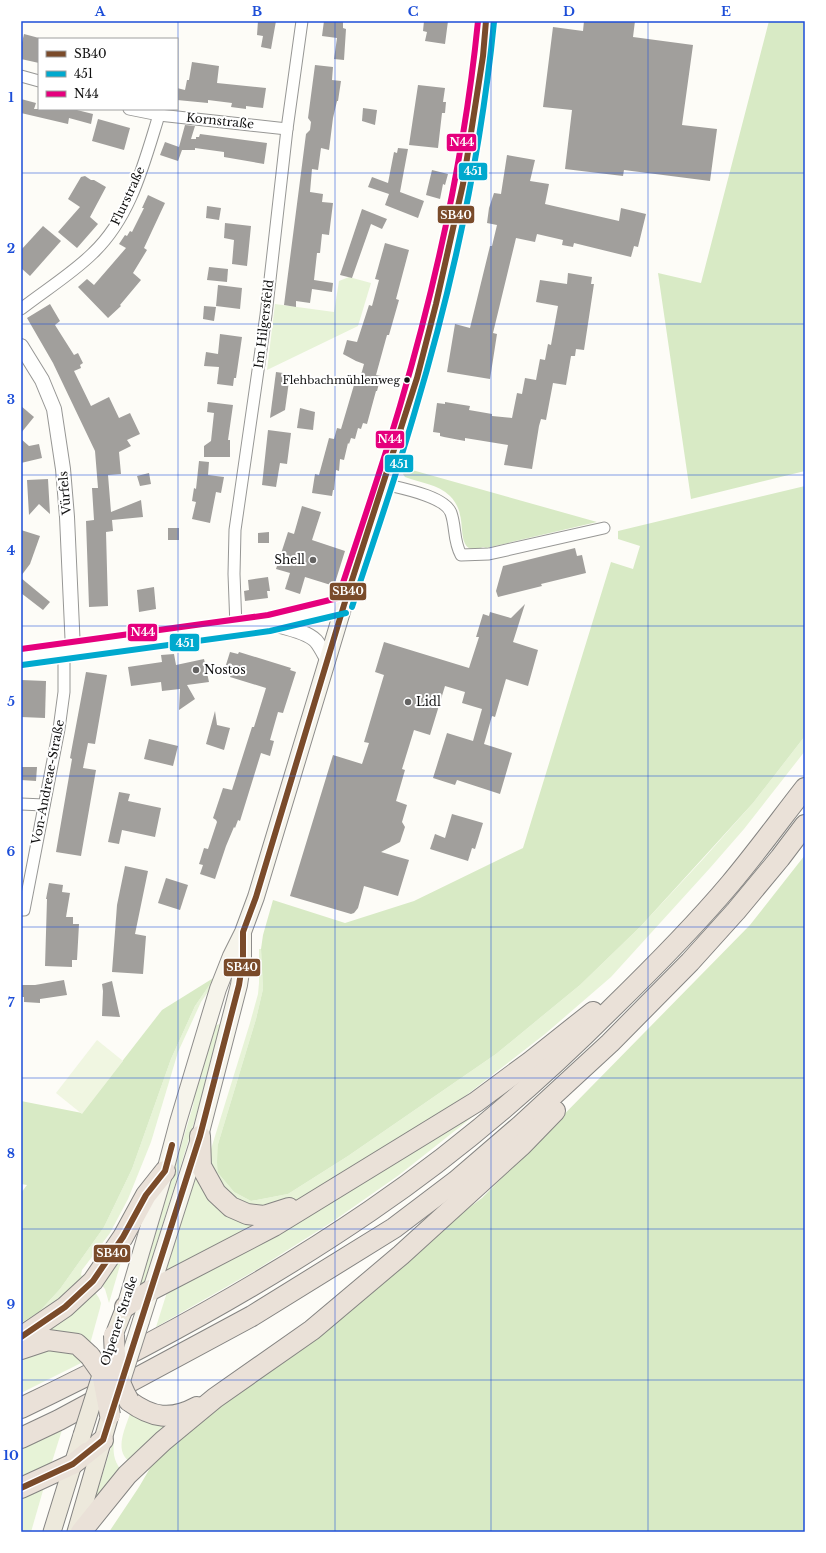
<svg xmlns="http://www.w3.org/2000/svg" width="826" height="1553" font-family="'Libre Baskerville',serif">
<style>
.green{fill:#e7f3d7}
.forest{fill:#d8eac5}
.pitch{fill:#f0f6e1}
.building{fill:#a19f9c}
.lines{fill:none;stroke-linecap:round;stroke-linejoin:round}
.minor-casing{stroke:#979795;stroke-width:13}
.tertiary-casing{stroke:#979795;stroke-width:16}
.secondary-casing{stroke:#8e8d8b;stroke-width:18}
.primary-casing{stroke:#858482;stroke-width:19}
.motorway-casing{stroke:#858482;stroke-width:22}
.minor{stroke:#fffffe;stroke-width:11}
.tertiary{stroke:#fffffe;stroke-width:14}
.secondary{stroke:#f6f4eb;stroke-width:16}
.primary{stroke:#ede9dc;stroke-width:17}
.motorway{stroke:#eae1d8;stroke-width:20}
.secondary-bridge-casing{stroke:#8e8d8b;stroke-width:18;stroke-linecap:butt}
.primary-bridge-casing{stroke:#858482;stroke-width:19;stroke-linecap:butt}
.motorway-bridge-casing{stroke:#858482;stroke-width:22;stroke-linecap:butt}
.secondary-bridge{stroke:#f6f4eb;stroke-width:16}
.primary-bridge{stroke:#ede9dc;stroke-width:17}
.motorway-bridge{stroke:#eae1d8;stroke-width:20}
.bus-1-casing{stroke:#fff;stroke-width:9}
.bus-2-casing{stroke:#fff;stroke-width:9}
.bus-3-casing{stroke:#fff;stroke-width:9}
.bus-1{stroke:#7a4b2a;stroke-width:6}
.bus-2{stroke:#00a9ce;stroke-width:6}
.bus-3{stroke:#e5007d;stroke-width:6}
.grid{fill:none;stroke:#1d4ed8;stroke-width:1;stroke-opacity:0.55}
.bus-dot{fill:#111;stroke:#fff;stroke-width:1.5}
.poi-dot{fill:#646362;stroke:#fff;stroke-width:1.5}
.labels{text-anchor:middle;stroke-width:4;stroke-linejoin:round;paint-order:stroke}
.bus-label{font-size:11px;fill:#111;stroke:#fff;text-anchor:end}
.street-label{font-size:12px;fill:#111;stroke:#fff}
.poi-label{font-size:12px;fill:#111;stroke:#fff;text-anchor:start}
.line-badge{stroke:#fff;stroke-width:1.5}
.badge-label{font-size:11px;text-anchor:middle;font-weight:bold;fill:#fff}
.neatline{fill:none;stroke:#1d4ed8;stroke-width:1.5}
.grid-label{font-size:13px;text-anchor:middle;font-weight:bold;fill:#1d4ed8}
</style>
<rect width="100%" height="100%" fill="#fdfcf7"/>
<!-- green -->
<g class="green">
<path d="M349 277 371 283 358 326 267 370 275 304 334 312 339 281Z"/>
<path d="M805 736V751L744 829 710 868 611 977 545 1034 460 1100 416 1130 302 1199 261 1210 229 1199 207 1162 250 1023 258 994 259 983V949H261L263 989 256 1019 218 1144V1173L234 1192 251 1201 288 1194 348 1156 496 1054 580 985 641 926 704 858 753 803Z"/>
<path d="M215 977 212 986 201 1002 178 1052 151 1142 128 1199 110 1233 82 1270 81 1275 85 1280 21 1330V1323L39 1312 60 1289 104 1227 132 1169 171 1059 195 1006Z"/>
<path d="M219 1024 221 1026 219 1042 144 1284 138 1291 193 1106 198 1076 215 1026Z"/>
<path d="M480 1111 399 1175 332 1222 256 1270 156 1327 168 1289 341 1197Z"/>
<path d="M196 1170 262 1221 163 1278Z"/>
<path d="M126 1245 109 1303 105 1289 100 1283Z"/>
<path d="M93 1289 99 1298 101 1303 100 1308 90 1344 38 1336Z"/>
<path d="M45 1347 75 1352 72 1354 83 1362 21 1393V1355Z"/>
<path d="M131 1411 178 1422 130 1462C113 1450 126 1427 131 1411Z"/>
<path d="M62 1430 50 1468 21 1481V1449Z"/>
<path d="M114 1438C113 1451 113 1460 121 1470L92 1508Z"/>
<path d="M44 1487 31 1532H21V1496Z"/>
</g>
<!-- forest -->
<g class="forest">
<path d="M769 21H805V471L691 499 658 273 701 283Z"/>
<path d="M405 468 597 522 486 548 483 547C458 557 464 529 460 515 459 508 455 501 450 496 438 484 420 483 405 477L403 474Z"/>
<path d="M805 486V736L753 803 641 926 580 985 496 1054 348 1156 288 1194 251 1201 234 1192 218 1173 217 1162 218 1144 256 1019 263 989 261 949 263 935 273 900 345 923 414 901 523 848 611 562 633 569 640 546 618 539V531Z"/>
<path d="M805 855V1532H109L139 1487 153 1463 322 1318 482 1198 750 925Z"/>
<path d="M215 977 195 1006 171 1059 132 1169 104 1227 60 1289 39 1312 21 1323V1193L27 1185 21 1184V1101L82 1113 162 1010Z"/>
</g>
<!-- pitch -->
<path class="pitch" d="M97 1040 123 1061 82 1114 56 1093Z"/>
<!-- building -->
<g class="building">
<path d="M258 21H276L271 49 261 47 263 36 257 35Z"/>
<path d="M324 21H343V28L346 29 344 60 334 59 337 38 322 36Z"/>
<path d="M424 21H448L445 44 425 41 427 32 423 31Z"/>
<path d="M584 21H635L633 37 693 45 682 125 717 129 710 181 624 170 623 176 565 169 572 110 543 107 553 27 583 31Z"/>
<path d="M24 34 39 38V63L21 59V47Z"/>
<path d="M192 62 219 66 217 83 266 88 263 108 246 106V109L231 107 232 103 208 100V103L177 100V88L185 90 187 80H189Z"/>
<path d="M315 65 333 67 332 80 341 81 338 101H337L333 118 329 150 321 148 318 170 312 169 310 192 323 194 322 202 333 203 329 235 322 234 320 253H317L314 280 333 283 332 292 312 289 310 303 296 301V307L284 305 306 134 310 130 311 122 308 118Z"/>
<path d="M418 85 445 88 443 102H446L445 113H442L438 148 409 145Z"/>
<path d="M21 99 36 103 34 109H73L93 114 91 124 69 118 68 124 21 113Z"/>
<path d="M363 108 377 110 375 125 362 121Z"/>
<path d="M98 119 130 128 124 150 92 141Z"/>
<path d="M185 125 195 126 191 139H196V137H199L200 134 267 143 264 164 224 157V152L195 148V150H182L178 161 160 155 165 142 179 147Z"/>
<path d="M398 148 408 149 400 192 424 201 418 218 385 205 389 194 368 187 372 177 388 183 394 152 397 153Z"/>
<path d="M507 155 535 160 530 181 549 184 545 204 619 221 621 208 646 214 638 247 634 246 631 257 574 243 573 247 562 245 563 240 537 234 535 242 516 238 493 333 497 334 490 379 447 372 455 324 470 328 490 246H492L497 225 487 223 489 208 494 193 501 194Z"/>
<path d="M432 170 448 174 445 185 443 184 440 199 426 195Z"/>
<path d="M85 176 91 180H94L106 187 90 217 98 224 77 248 58 232 80 207 68 199 81 177Z"/>
<path d="M148 195 165 203 144 248 147 250 133 273 141 280 120 305 121 306 108 318 78 287 87 279 94 285 126 248 119 244 125 235 127 236 130 231 132 232 144 208H142Z"/>
<path d="M207 206 221 208 219 220 206 218Z"/>
<path d="M362 209 387 219 382 229 371 224 352 278 340 275Z"/>
<path d="M225 223 251 226 247 266 232 264 234 240 224 238Z"/>
<path d="M43 226 61 241 30 276 21 268V250Z"/>
<path d="M385 243 409 250 396 299 399 300 389 335H387L376 375 381 376 377 391H376L367 424 363 423 361 429 358 428 355 439 351 438 349 444 348 443 344 460 340 459 339 471 336 470 334 490H333L332 496 312 493 315 474 319 475 329 438 334 439 337 428 341 429 354 385 358 386 364 364 356 361 343 354 347 340 357 342 369 305 372 306 379 280 375 279Z"/>
<path d="M209 267 228 269 227 282 207 280Z"/>
<path d="M568 273 592 277 591 284H594L584 350 576 349 575 356H571L566 385 553 383 546 420 541 419 539 426 532 469 504 465 508 445 465 438V441L444 437 440 436V433L433 432 437 403 445 404V402L470 406 469 410 492 414V416L512 418 517 393 522 394 525 378 536 380 540 359 545 360 548 344 551 345 558 306 536 302 540 280 567 284Z"/>
<path d="M218 285 242 288 240 309 216 306Z"/>
<path d="M50 304 60 321 55 325 74 355 78 353 83 363 80 365 81 368 74 371 91 406 109 397 119 418 130 413 140 434 127 440 131 446 119 452 121 474 108 475 111 512 141 500 143 517 112 520 113 531 106 532 108 606 89 607 86 521 94 520 92 488H98L95 451 53 363 27 318Z"/>
<path d="M204 306 216 307 214 321 203 319Z"/>
<path d="M220 334 242 337 236 378H234L233 386 217 384 219 367 204 366 206 352 218 354Z"/>
<path d="M276 372 290 374 285 410 270 418Z"/>
<path d="M208 402 233 405 228 440H230V457H204V446L211 441 214 413 207 412Z"/>
<path d="M21 406 34 417 21 433Z"/>
<path d="M300 408 315 412 313 430 297 428Z"/>
<path d="M268 430 291 433 287 464 280 463 276 487 262 485Z"/>
<path d="M21 439 29 446 39 444 42 458 21 463Z"/>
<path d="M199 461 209 462 208 475 224 477 221 493 216 492 210 523 192 519 196 502 192 501 194 488 196 489Z"/>
<path d="M149 473 151 484 140 486 137 476Z"/>
<path d="M48 479 50 514 39 504 29 515 27 480Z"/>
<path d="M302 506 321 512 312 540 345 551 334 586 305 577 300 594 285 589 290 573 276 569 288 532 294 534Z"/>
<rect x="168" y="528" width="11" height="12"/>
<path d="M21 530 40 536 30 564 21 576Z"/>
<path d="M269 532V543H258V533Z"/>
<path d="M575 548 577 556 582 555 586 573 541 584 542 586 498 597 496 591 503 566Z"/>
<path d="M268 577 270 591H267L268 598 245 601 244 591 249 590 248 580Z"/>
<path d="M21 578 50 602 43 610 21 593Z"/>
<path d="M154 587 156 609 139 612 137 590Z"/>
<path d="M525 604 513 642 538 650 528 686 506 679 495 717 492 716 484 744 512 753 500 794 457 780 455 785 433 778 447 733 473 741 482 709 462 703 465 692 445 686 430 735 414 730 402 769 405 770 396 801 407 805 402 822 405 827 400 842 381 852 409 860 398 896 364 886 358 908 354 913 351 914 290 896 333 755 362 764 369 743 364 742 384 675 375 672 384 642 469 668 479 637H476L483 614 489 616 490 612 511 618Z"/>
<path d="M230 652 238 654 239 652 291 668 290 670 296 672 283 713 278 712 270 740 274 741 270 756 261 753 240 821 238 820 235 828 234 827 226 846 215 879 200 874 203 865 199 864 200 861 204 848 208 849 217 822 216 820 213 818 223 788 232 790 252 727H254L266 688 230 677 232 671 225 668Z"/>
<path d="M174 654 176 665 204 659 209 682 187 685 195 699 179 710 180 689 162 691 161 682 131 686 128 667 162 662 161 655Z"/>
<path d="M86 672 107 675 95 744 88 743 83 768 96 770 81 856 56 852 72 759 70 758Z"/>
<path d="M21 680 46 681 45 718 21 717Z"/>
<path d="M215 711 217 725 230 728 224 750 206 744Z"/>
<path d="M149 739 178 746 173 766 144 759Z"/>
<path d="M21 767H37L36 781 21 780Z"/>
<path d="M119 792 130 794 128 801 161 808 155 837 122 830 119 844 108 842Z"/>
<path d="M452 814 483 823 475 849 472 848 468 861 430 849 435 834 445 838Z"/>
<path d="M125 866 148 871 135 934 146 936 143 974 112 972 117 905Z"/>
<path d="M166 878 188 885 180 910 158 903Z"/>
<path d="M49 883 63 885 62 892 70 893 66 917H73V924H79L77 960H72V967L45 966 47 899H46Z"/>
<path d="M64 980 67 995 40 999V1003L24 1002V997H21V985H35Z"/>
<path d="M112 981 120 1017 102 1016 103 991 102 984Z"/>
</g>
<g class="lines">
<!-- minor casing -->
<g class="minor-casing">
<g id="minor">
<path d="M21 76 39 81"/>
<path d="M129 109 159 115 287 129"/>
<path d="M21 309C44 291 73 273 93 253 131 217 144 163 159 115"/>
<path d="M384 484C400 488 445 496 451 513 456 527 453 540 461 555L489 554 604 528"/>
<path d="M236 627 234 574 235 530 266 315 287 129 302 21"/>
<path d="M21 804 44 805"/>
<path d="M21 910H24L59 729 64 692V651"/>
</g>
</g>
<!-- tertiary casing -->
<g class="tertiary-casing">
<g id="tertiary">
<path d="M21 346 42 380 54 409 63 469 67 517 73 650"/>
<path d="M269 623C282 627 307 631 316 641 321 647 324 654 328 661"/>
<path d="M21 657 269 623 344 605"/>
</g>
</g>
<!-- secondary casing -->
<g class="secondary-casing">
<g id="secondary">
<path d="M125 1307 165 1171 178 1122 218 989 231 956 243 932 256 897 344 605 417 378 436 304 463 184 483 56 486 21"/>
<path d="M141 1321 200 1136 239 985 243 959V935"/>
</g>
</g>
<!-- primary casing -->
<g class="primary-casing">
<g id="primary">
<path d="M114 1335 125 1307"/>
<path d="M52 1532 82 1435"/>
<path d="M76 1532 110 1415"/>
</g>
</g>
<!-- motorway casing -->
<g class="motorway-casing">
<g id="motorway">
<path d="M200 1136 201 1166 216 1193 231 1207 247 1214 264 1216 289 1208"/>
<path d="M125 1307 151 1290 274 1226 476 1102 530 1062 593 1012"/>
<path d="M21 1337 65 1307 93 1281 123 1237 146 1195 165 1171"/>
<path d="M21 1349 48 1340 77 1344 90 1356"/>
<path d="M129 1401C152 1418 171 1421 197 1407"/>
<path d="M21 1408C142 1350 259 1287 370 1211 457 1152 537 1083 611 1009 652 969 693 928 730 884 756 853 780 820 805 788"/>
<path d="M21 1438 59 1420 252 1316 394 1228 456 1181 520 1126 610 1043 690 962 736 911 780 858 805 825"/>
<path d="M21 1488 73 1464 103 1440"/>
<path d="M81 1532 127 1475 163 1441 215 1398 312 1330 401 1255 522 1145 555 1111"/>
</g>
</g>
<!-- minor -->
<use href="#minor" class="minor"/>
<!-- tertiary -->
<use href="#tertiary" class="tertiary"/>
<!-- secondary -->
<use href="#secondary" class="secondary"/>
<!-- primary -->
<use href="#primary" class="primary"/>
<!-- motorway -->
<use href="#motorway" class="motorway"/>
<!-- secondary-bridge casing -->
<g class="secondary-bridge-casing">
<path id="secondary-bridge" d="M120 1387 141 1321"/>
</g>
<!-- primary-bridge casing -->
<g class="primary-bridge-casing">
<path id="primary-bridge" d="M82 1435 102 1372"/>
</g>
<!-- motorway-bridge casing -->
<g class="motorway-bridge-casing">
<g id="motorway-bridge">
<path d="M114 1335C115 1362 115 1377 129 1401"/>
<path d="M90 1356 102 1373 110 1415"/>
</g>
</g>
<!-- secondary-bridge -->
<use href="#secondary-bridge" class="secondary-bridge"/>
<!-- primary-bridge -->
<use href="#primary-bridge" class="primary-bridge"/>
<!-- motorway-bridge -->
<use href="#motorway-bridge" class="motorway-bridge"/>
<!-- bus-1 casing -->
<g class="bus-1-casing">
<g id="bus-1">
<path d="M21 1337 65 1307 93 1281 123 1237 146 1195 165 1171 172 1145"/>
<path d="M21 1488 73 1464 103 1440 200 1136 239 985 243 959V932L256 897 344 605 417 378 436 304 463 184 483 56 486 21"/>
</g>
</g>
<!-- bus-2 casing -->
<g class="bus-2-casing">
<g id="bus-2">
<path d="M352 607C373 542 396 477 415 411 453 284 481 154 494 22"/>
<path d="M22 665 270 631 346 613"/>
</g>
</g>
<!-- bus-3 casing -->
<g class="bus-3-casing">
<path id="bus-3" d="M21 649 268 615 338 598C359 534 381 470 400 406 437 280 465 152 478 21"/>
</g>
<!-- bus-1 -->
<use href="#bus-1" class="bus-1"/>
<!-- bus-2 -->
<use href="#bus-2" class="bus-2"/>
<!-- bus-3 -->
<use href="#bus-3" class="bus-3"/>
</g>
<!-- grid -->
<path class="grid" d="M178 21V1532M335 21V1532M491 21V1532M648 21V1532M21 173H805M21 324H805M21 475H805M21 626H805M21 776H805M21 927H805M21 1078H805M21 1229H805M21 1380H805"/>
<!-- markers -->
<circle class="bus-dot" cx="407" cy="380" r="3.5"/>
<g class="poi-dot">
<circle cx="313" cy="560" r="4"/>
<circle cx="196" cy="670" r="4"/>
<circle cx="408" cy="702" r="4"/>
</g>
<g class="labels">
<!-- bus labels -->
<g class="bus-label">
<text x="400" y="384">Flehbachmühlenweg</text>
</g>
<!-- street labels -->
<g class="street-label">
<text transform="translate(220 121) rotate(6)" y="4">Kornstraße</text>
<text transform="translate(128 196) rotate(-65)" y="4">Flurstraße</text>
<text transform="translate(264 324) rotate(-83)" y="4">Im Hilgersfeld</text>
<text transform="translate(65 493) rotate(-95)" y="4">Vürfels</text>
<text transform="translate(48 782) rotate(-79)" y="4">Von-Andreae-Straße</text>
<text transform="translate(119 1321) rotate(-72)" y="4">Olpener Straße</text>
</g>
<!-- poi labels -->
<g class="poi-label">
<text x="305" y="564" text-anchor="end">Shell</text>
<text x="204" y="674">Nostos</text>
<text x="416" y="706">Lidl</text>
</g>
</g>
<g class="line-badge">
<rect x="446" y="133" width="31" height="19" rx="4" fill="#e5007d"/>
<rect x="458" y="162" width="30" height="19" rx="4" fill="#00a9ce"/>
<rect x="437" y="205" width="38" height="19" rx="4" fill="#7a4b2a"/>
<rect x="375" y="430" width="30" height="19" rx="4" fill="#e5007d"/>
<rect x="384" y="454" width="30" height="19" rx="4" fill="#00a9ce"/>
<rect x="329" y="582" width="38" height="19" rx="4" fill="#7a4b2a"/>
<rect x="127" y="623" width="31" height="19" rx="4" fill="#e5007d"/>
<rect x="169" y="633" width="31" height="19" rx="4" fill="#00a9ce"/>
<rect x="223" y="958" width="38" height="19" rx="4" fill="#7a4b2a"/>
<rect x="93" y="1244" width="38" height="19" rx="4" fill="#7a4b2a"/>
</g>
<g class="badge-label">
<text x="462" y="146">N44</text>
<text x="473" y="175">451</text>
<text x="456" y="219">SB40</text>
<text x="390" y="443">N44</text>
<text x="399" y="468">451</text>
<text x="348" y="595">SB40</text>
<text x="143" y="636">N44</text>
<text x="185" y="647">451</text>
<text x="242" y="971">SB40</text>
<text x="112" y="1257">SB40</text>
</g>
<!-- border -->
<rect width="826" height="1553" fill="none" stroke="#ffffff" stroke-width="44"/>
<!-- legend -->
<rect x="38" y="38" width="140" height="72" fill="#ffffff" stroke="#a0a0a0"/>
<rect x="46" y="51" width="20" height="6" fill="#7a4b2a" stroke="#a0a0a0"/>
<text x="74" y="58" font-size="12" fill="#111111">SB40</text>
<rect x="46" y="71" width="20" height="6" fill="#00a9ce" stroke="#a0a0a0"/>
<text x="74" y="78" font-size="12" fill="#111111">451</text>
<rect x="46" y="91" width="20" height="6" fill="#e5007d" stroke="#a0a0a0"/>
<text x="74" y="98" font-size="12" fill="#111111">N44</text>
<rect x="22" y="22" width="782" height="1509" class="neatline"/>
<g class="grid-label">
<text x="100" y="16">A</text>
<text x="257" y="16">B</text>
<text x="413" y="16">C</text>
<text x="569" y="16">D</text>
<text x="726" y="16">E</text>
<text x="11" y="102">1</text>
<text x="11" y="253">2</text>
<text x="11" y="404">3</text>
<text x="11" y="555">4</text>
<text x="11" y="706">5</text>
<text x="11" y="856">6</text>
<text x="11" y="1007">7</text>
<text x="11" y="1158">8</text>
<text x="11" y="1309">9</text>
<text x="11" y="1460">10</text>
</g>
</svg>
